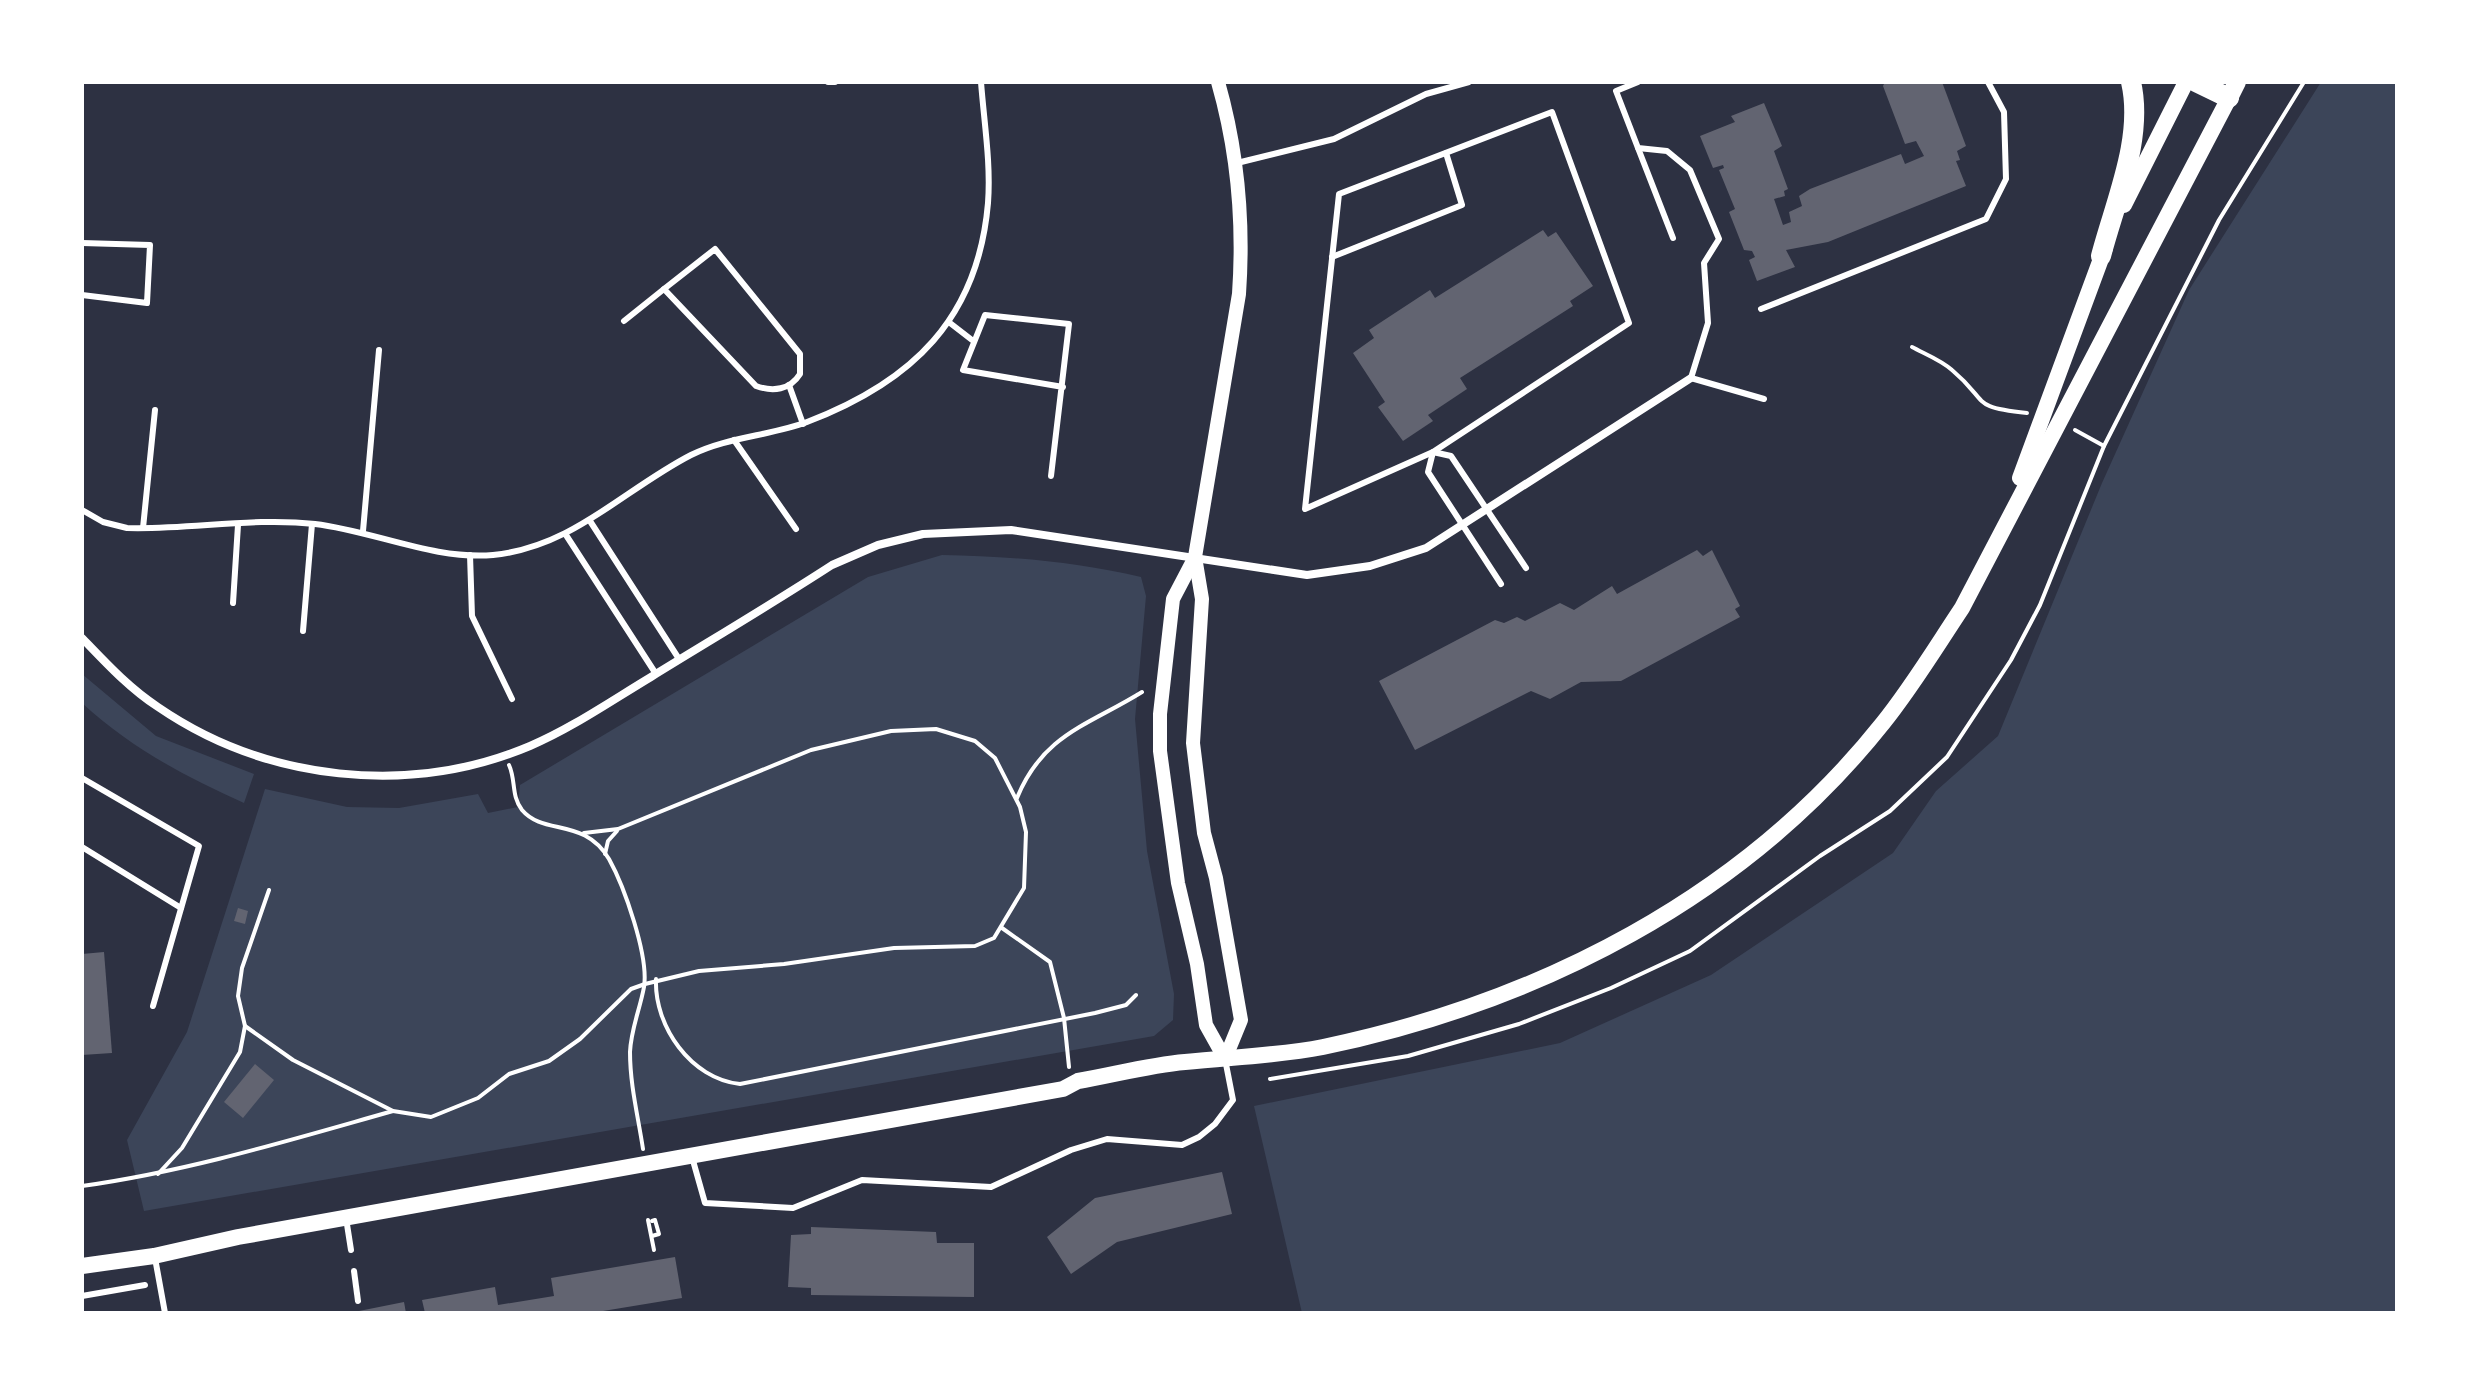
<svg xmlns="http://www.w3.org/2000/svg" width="2479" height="1395" font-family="'Public Sans',sans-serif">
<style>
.green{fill:#3c4559}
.building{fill:#626471}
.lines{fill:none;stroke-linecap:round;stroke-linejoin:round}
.path{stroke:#fff;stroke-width:4}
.service{stroke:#fff;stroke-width:6}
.minor{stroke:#fff;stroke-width:8}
.tertiary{stroke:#fff;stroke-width:14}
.secondary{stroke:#fff;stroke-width:16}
.primary{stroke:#fff;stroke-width:18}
.motorway{stroke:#fff;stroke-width:20}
</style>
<rect width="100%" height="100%" fill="#2d3142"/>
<!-- green -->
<g class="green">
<path d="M2321 82H2397V1313H1302L1254 1106 1560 1043 1711 975 1893 853 1936 791 1998 736 2102 483 2189 290Z"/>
<path d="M942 555C1009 556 1076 562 1141 577L1146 596 1135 719 1147 851 1174 994 1173 1020 1154 1036 144 1211 127 1140 187 1032 265 789 347 807 399 808 478 794 488 813 518 807 520 785 868 577Z"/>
<path d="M82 674 156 736 254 774 244 803C184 776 131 748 82 703Z"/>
</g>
<!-- building -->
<g class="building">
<path d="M1885 82H1942L1966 146 1957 151 1960 160 1956 161 1966 186 1828 242 1786 250 1795 267 1757 281 1749 260 1755 257 1752 251 1744 250 1729 212 1735 209 1719 170 1724 168 1723 165 1713 168 1700 136 1735 122 1731 116 1764 103 1782 146 1774 151 1788 189 1784 191 1785 196 1774 199 1783 225 1791 222 1789 212 1802 206 1799 196 1810 189 1901 154 1905 164 1924 156 1916 141 1905 144 1883 86Z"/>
<path d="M1543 230 1548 237 1556 232 1593 286 1570 301 1573 306 1460 378 1467 389 1428 415 1433 421 1403 441 1378 407 1385 402 1353 353 1374 338 1369 330 1430 290 1435 298Z"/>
<path d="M1697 550 1703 556 1712 550 1740 606 1735 609 1740 617 1621 681 1581 682 1550 699 1531 691 1415 750 1379 681 1495 620 1504 623 1517 617 1525 621 1560 603 1574 610 1612 586 1617 594Z"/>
<path d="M238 908 248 911 245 924 234 921Z"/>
<path d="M104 952 112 1053 82 1055V954Z"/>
<path d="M255 1064 274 1080 243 1118 224 1102Z"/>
<path d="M1222 1172 1232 1214 1117 1242 1071 1274 1047 1237 1095 1198Z"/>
<path d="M811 1227 936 1232 937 1243H974V1297L811 1295V1288L788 1287 791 1235 811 1234Z"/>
<path d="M675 1257 682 1298 591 1313H425L422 1300 495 1287 498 1305 554 1296 551 1278Z"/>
<path d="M404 1302 406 1313H354V1312Z"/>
</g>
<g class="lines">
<!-- path -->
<g class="path">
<path d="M1912 347C1925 354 1941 360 1952 370 1990 402 1969 407 2027 413"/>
<path d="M2075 430 2104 446"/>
<path d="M509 765C516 780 511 796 522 810 544 836 584 817 609 859 624 886 649 956 644 987 640 1009 631 1029 630 1052 630 1085 638 1116 643 1149"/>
<path d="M1017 798C1043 734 1089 725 1142 692"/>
<path d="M605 854 608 841 617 831"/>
<path d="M1002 928 1050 962 1064 1018 1069 1067"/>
<path d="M656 979C654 1026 691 1079 740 1084L1095 1013 1126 1005 1136 995"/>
<path d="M245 1026 293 1060 393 1111 431 1117 478 1098 509 1074 549 1061 580 1039 631 989 645 984 699 971 784 964 894 948 975 946 994 938 1024 888 1026 832 1020 807 995 758 975 741 936 729 891 731 811 750 618 829 584 833"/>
<path d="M1270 1079 1408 1056 1519 1024 1611 988 1690 951 1820 856 1890 811 1947 757 2011 660 2040 605 2104 446 2219 220 2304 82"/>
<path d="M158 1174 182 1148 240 1052 245 1026 238 996 242 968 269 890"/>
<path d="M82 1186C189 1171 290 1140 393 1111"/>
<path d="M648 1220 654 1250"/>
<path d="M652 1236 659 1234 655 1220 652 1221"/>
</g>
<!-- service -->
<g class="service">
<path d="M828 82H835"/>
<path d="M1638 82 1616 91 1638 148 1667 151 1690 170 1719 239 1704 263 1708 323 1691 378 1764 399"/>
<path d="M1552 112 1629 323 1433 452 1305 509 1339 194Z"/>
<path d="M1638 148 1673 238"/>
<path d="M1237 163 1334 139 1426 94 1469 82"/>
<path d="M82 243 150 245 147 303 82 295"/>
<path d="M715 249 800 354V374C790 390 773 392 756 386L664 289Z"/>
<path d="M1332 257 1462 205 1446 153"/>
<path d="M1761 309 1986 219 2006 179 2004 112 1988 82"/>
<path d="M624 321 664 289"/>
<path d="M950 323 972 340"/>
<path d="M789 385 803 424"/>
<path d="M734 440 796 529"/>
<path d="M1051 476 1069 324 985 315 963 370 1063 387"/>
<path d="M82 510 103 522 127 528C189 530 253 517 315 524 374 531 433 560 493 555 573 547 623 490 691 455 727 437 769 436 807 422 912 382 978 319 988 203 991 163 984 122 981 82"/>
<path d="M590 521 679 659"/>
<path d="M143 528 155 410"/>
<path d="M363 531 379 350"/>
<path d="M566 535 656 674"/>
<path d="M470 555 472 616 512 699"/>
<path d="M1501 584 1428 472 1433 452 1451 456 1526 568"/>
<path d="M233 603 238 525"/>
<path d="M303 631 312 524"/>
<path d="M82 778 199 846 153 1006"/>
<path d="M82 847 181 908"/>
<path d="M692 1157 705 1203 793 1208 862 1180 991 1187 1071 1150 1107 1139 1182 1145 1199 1137 1215 1124 1233 1100 1225 1059"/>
<path d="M346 1218 351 1250"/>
<path d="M155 1258 165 1313"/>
<path d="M354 1271 358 1301"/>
<path d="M82 1296 145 1285"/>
</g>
<!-- minor -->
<path class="minor" d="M82 638C106 663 129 688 158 707 266 781 409 797 530 746 572 728 611 701 651 677 711 640 772 604 832 565L878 545 923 534 1011 530 1307 575 1370 566 1426 548 1691 378"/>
<!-- tertiary -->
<g class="tertiary">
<path d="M1218 82C1238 152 1244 222 1239 294L1195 557 1202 599 1193 743 1204 833 1216 878 1241 1020 1225 1059"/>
<path d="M1195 557 1173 599 1160 714V751L1178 883 1197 964 1206 1025 1225 1059"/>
</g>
<!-- secondary -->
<g class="secondary">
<path d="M2124 205 2186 82"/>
<path d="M2020 478 2105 248"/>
<path d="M82 1266 154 1256 238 1237 1063 1089 1078 1081C1113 1075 1150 1065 1185 1062 1232 1057 1277 1056 1323 1047 1539 1002 1744 898 1883 723 1912 687 1936 647 1962 608L2229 98"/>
</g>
<!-- primary -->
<path class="primary" d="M2229 98 2237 82"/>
<!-- motorway -->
<g class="motorway">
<path d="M2196 82 2229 98"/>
<path d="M2101 256C2115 202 2144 138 2131 82"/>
</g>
</g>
<!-- border -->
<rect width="2479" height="1395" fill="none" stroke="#ffffff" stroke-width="168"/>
</svg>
